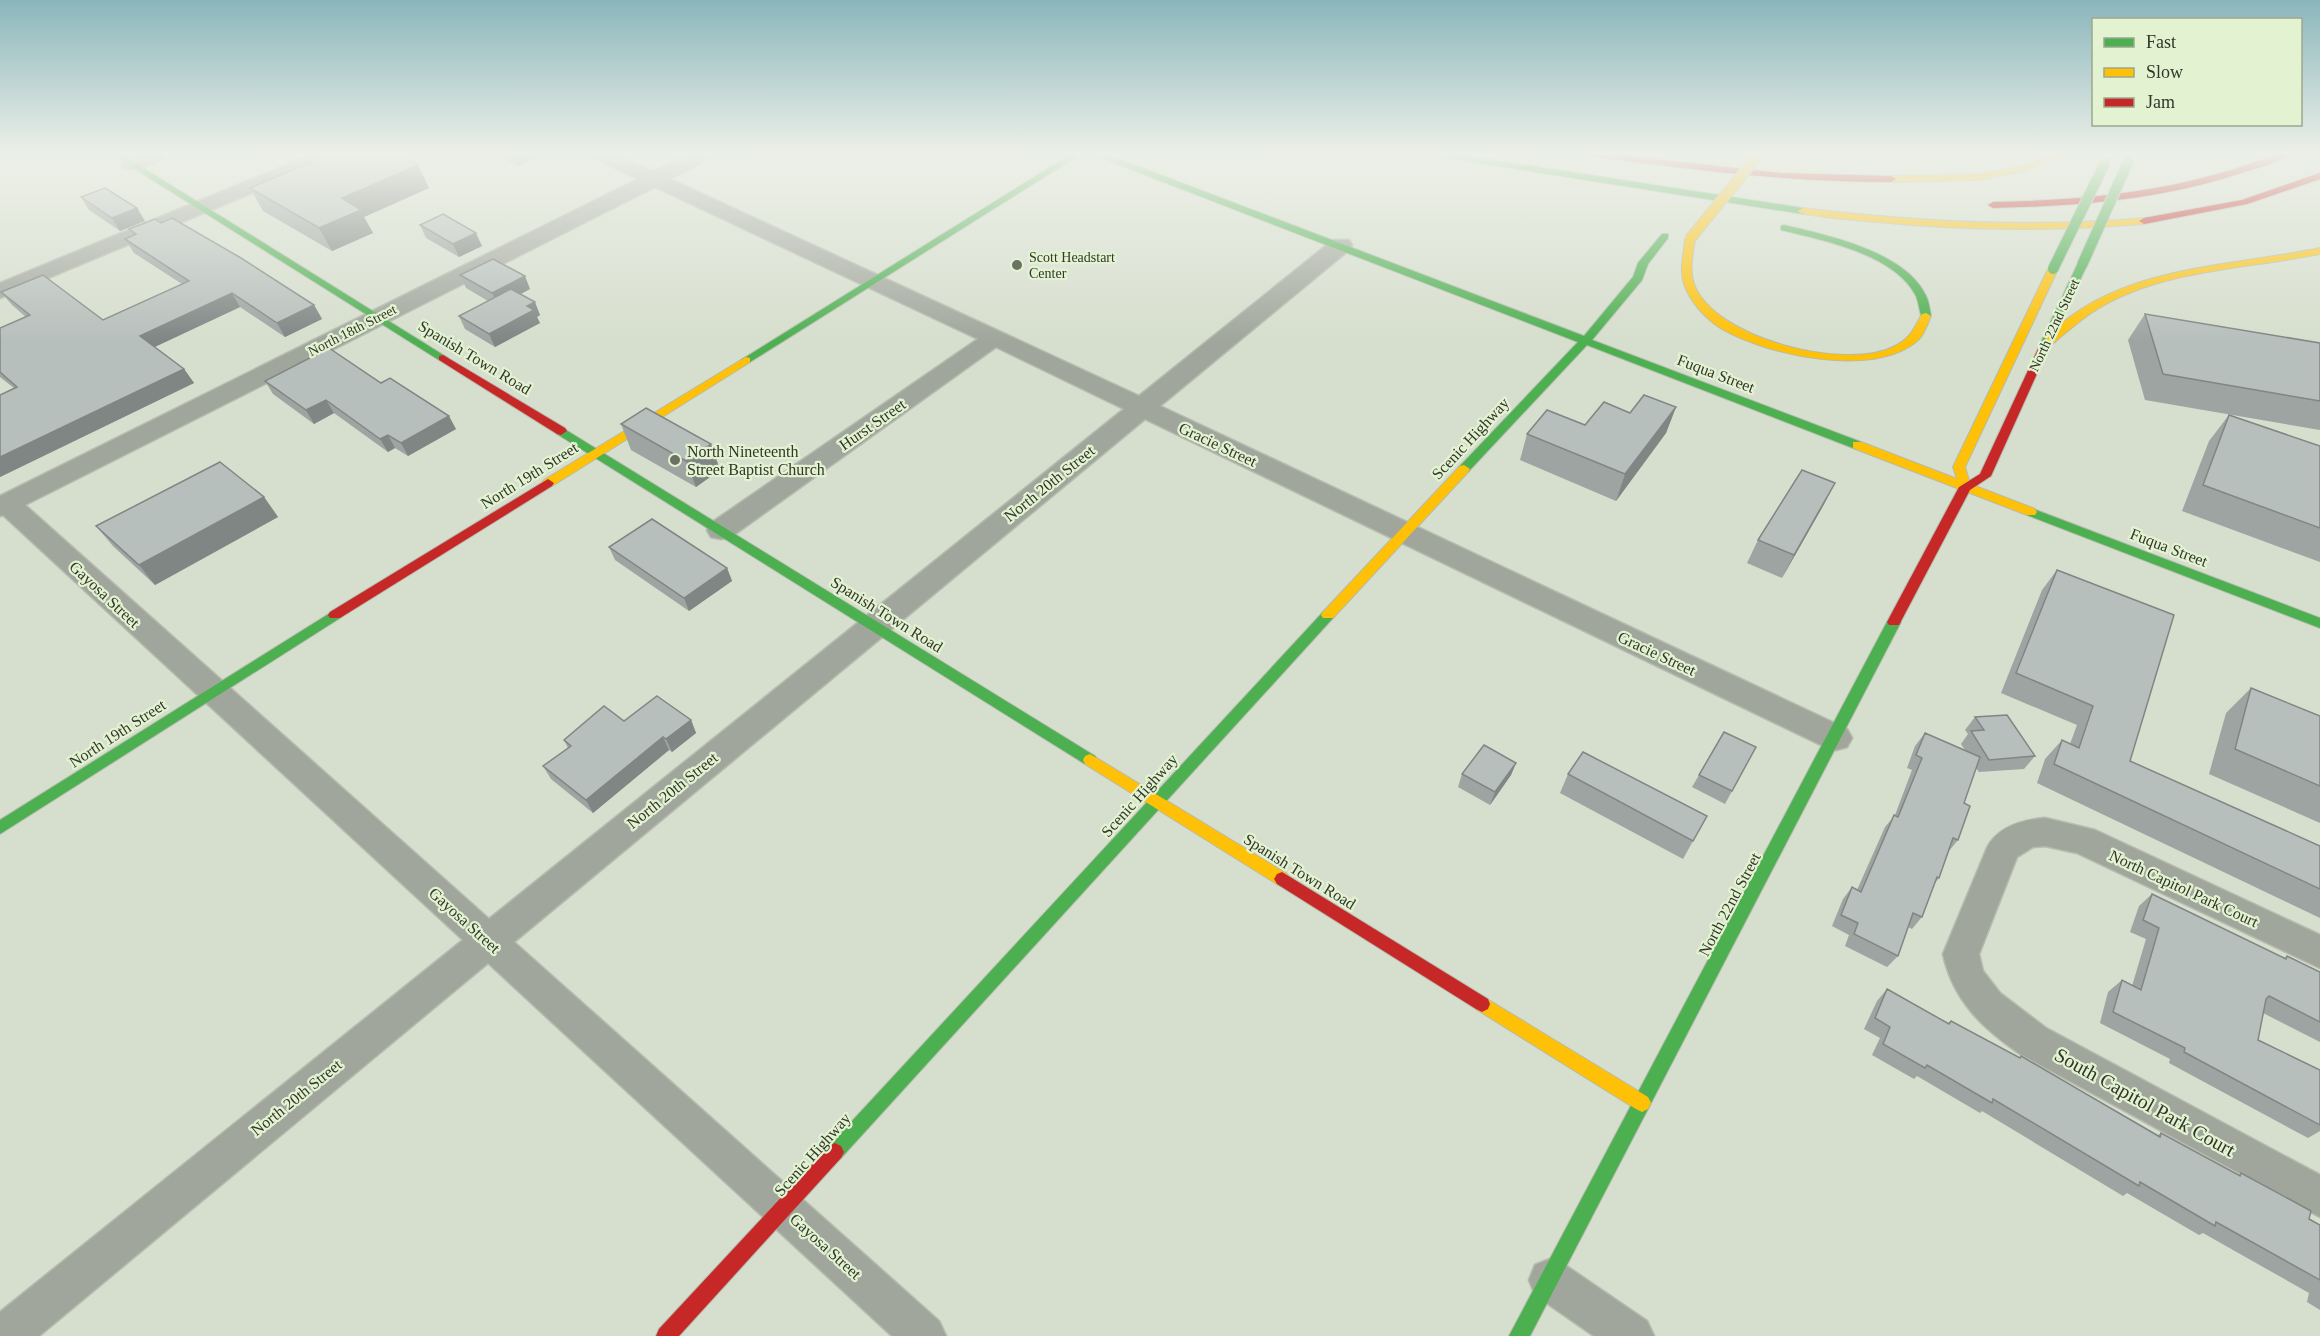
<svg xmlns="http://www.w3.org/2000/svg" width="2320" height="1336" font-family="'Times New Roman',serif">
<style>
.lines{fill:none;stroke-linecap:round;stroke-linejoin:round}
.street-casing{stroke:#b5bbae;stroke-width:3}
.fast-casing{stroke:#b5bbae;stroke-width:2}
.slow-casing{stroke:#b5bbae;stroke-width:2}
.jam-casing{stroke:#b5bbae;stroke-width:2}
.street{fill:#a1a69d;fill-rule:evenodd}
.fast{fill:#4caf50;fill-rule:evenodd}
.slow{fill:#ffc107;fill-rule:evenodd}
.jam{fill:#c62828;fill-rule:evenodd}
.fast-bridge-casing{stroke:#b5bbae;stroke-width:12;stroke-linecap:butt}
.slow-bridge-casing{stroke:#b5bbae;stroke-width:12;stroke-linecap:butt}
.fast-bridge{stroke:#4caf50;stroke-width:10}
.slow-bridge{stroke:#ffc107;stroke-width:10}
.wall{fill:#9da4a2}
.shaded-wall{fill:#808684}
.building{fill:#b7bfbc;stroke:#808684;stroke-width:1.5}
.poi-dot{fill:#6b7163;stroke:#e3f3d2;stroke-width:2}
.labels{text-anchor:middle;stroke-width:4.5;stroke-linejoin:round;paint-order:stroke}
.far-poi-label{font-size:14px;fill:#31372a;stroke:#e3f3d2;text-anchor:start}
.far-street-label{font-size:14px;fill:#31372a;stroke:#e3f3d2}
.street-label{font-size:16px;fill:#31372a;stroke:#e3f3d2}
.poi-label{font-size:16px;fill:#31372a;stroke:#e3f3d2;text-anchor:start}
.near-street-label{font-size:20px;fill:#31372a;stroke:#e3f3d2}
</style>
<rect width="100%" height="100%" fill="#d6decd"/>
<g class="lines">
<!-- street casing -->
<g class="street-casing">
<g id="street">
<path d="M140 154H167C160 164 136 171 124 168L121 164 124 160Z"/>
<path d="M313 154H339L336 158 0 298V283Z"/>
<path d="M590 154H615L654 171 689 154H714L711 158 670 179 1139 396 1333 240H1349L1352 245 1349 250 1160 406 1847 729 1852 738 1847 747 1836 750 1825 747 1145 419 514 942 939 1321 946 1336H892L488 963 39 1336H0V1312L463 940 3 515 0 516V496L638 179 593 158ZM655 187 978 339 711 523 707 530 711 537 721 539 731 537 996 347 1124 409 489 919 25 505Z"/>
<path d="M2045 818 2095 830 2320 935V968L2077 853 2045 846 2033 847 2017 857 1979 954 1983 971 2000 993 2046 1028 2320 1175V1217L2020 1054C1982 1028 1953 1000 1943 954L1987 848C1998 826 2023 820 2045 818Z"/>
<path d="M1550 1259 1565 1265 1647 1321 1654 1336H1594L1535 1295 1529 1280 1535 1265Z"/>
</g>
</g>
<!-- fast casing -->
<g class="fast-casing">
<g id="fast">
<path d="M111 154H121L448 358 447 360H439Z"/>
<path d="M1071 154H1081L750 362 746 363 741 360Z"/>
<path d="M1095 154H1106L1584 336 1633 277 1638 263 1662 234H1668V238L1648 264 1642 280 1592 340 1861 442 1863 445 1857 449 1853 448 1587 345 1468 472H1460L1458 469 1460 466 1578 342 1096 156Z"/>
<path d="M1436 154H1455L1803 208 1808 211 1803 214 1440 157Z"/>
<path d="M1784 225C1827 235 1908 252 1927 298 1929 303 1930 310 1931 316L1926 319 1922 318C1919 311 1919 303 1916 296 1895 254 1822 240 1781 230V226Z"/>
<path d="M2082 262 2087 265 2048 349 2043 352 2039 351 2038 349 2077 265Z"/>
<path d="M561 427 1095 756 1097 760 1095 764H1085L557 434 555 431Z"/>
<path d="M2031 508 2320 618V628L2027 515 2025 512Z"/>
<path d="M335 610 342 615 340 618 0 834V820Z"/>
<path d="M1328 610 1333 612 1335 615 1333 618 841 1158 835 1161 829 1158 826 1152 829 1146 1323 612Z"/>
<path d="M1894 617 1901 622 1530 1336H1509L1887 622Z"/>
</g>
</g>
<!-- slow casing -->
<g class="slow-casing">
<g id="slow">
<path d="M2054 154H2065L2024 171 1979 180 1891 182 1886 179 1891 176 1979 174 2019 167Z"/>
<path d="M1803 208C1917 222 2029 228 2144 218L2149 221 2144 224C2055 231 1966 231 1877 222 1852 220 1825 218 1800 213L1798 211Z"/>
<path d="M1690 236 1695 239C1693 253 1689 270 1694 284 1714 339 1846 371 1893 347 1911 338 1913 330 1922 314L1926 313 1931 316C1928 323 1924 335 1918 340 1875 379 1767 355 1722 329 1706 319 1690 302 1684 284 1679 270 1684 253 1685 239Z"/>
<path d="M2320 248V254C2247 269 2165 269 2099 308 2081 319 2065 333 2049 347L2045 348 2040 345C2108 265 2225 268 2320 248Z"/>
<path d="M2053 266 2058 269 1965 467 1970 484 2035 509 2037 512 2035 515H2027L1853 448V442H1861L1957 479 1953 467 2048 269Z"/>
<path d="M746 357 750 358V362L552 486H544L542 483 544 480Z"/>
<path d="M1464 465 1470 469 1468 472 1333 618H1323L1321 615 1323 612 1460 466Z"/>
<path d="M1090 754 1287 874 1290 879 1287 884 1282 886 1277 884 1085 764 1083 760 1085 756Z"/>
<path d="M1482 996 1648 1097 1651 1103 1648 1109 1642 1112 1636 1109 1476 1009 1474 1004 1476 999Z"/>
</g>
</g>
<!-- jam casing -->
<g class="jam-casing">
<g id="jam">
<path d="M1591 154H1612L1780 173 1891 176 1896 179 1891 182C1791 182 1694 170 1595 157Z"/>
<path d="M2277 154H2288C2276 164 2254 169 2238 174 2158 200 2076 206 1993 208L1988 205 1993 202C2093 200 2183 191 2277 154Z"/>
<path d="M2320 173V179L2247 204 2144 224 2139 221 2144 218 2242 200Z"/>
<path d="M2043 346 2048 349 1991 476 1970 490 1899 625H1889L1887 622 1959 487 1980 474 2038 349Z"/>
<path d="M443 355 565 428 567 431 561 435 557 434 439 360V356Z"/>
<path d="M548 479 554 483 552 486 340 618H330L328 615 330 612Z"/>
<path d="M1282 872 1488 999 1490 1004 1488 1009 1482 1012 1476 1009 1277 884 1274 879 1277 874Z"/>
<path d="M835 1143 841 1146 844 1152 841 1158 679 1336H656L659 1329 829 1146Z"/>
</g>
</g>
<!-- street -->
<use href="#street" class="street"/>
<!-- fast -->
<use href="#fast" class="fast"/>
<!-- slow -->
<use href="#slow" class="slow"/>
<!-- jam -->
<use href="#jam" class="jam"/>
<!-- fast-bridge casing -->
<g class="fast-bridge-casing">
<g id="fast-bridge">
<path d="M2082 265 2129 160"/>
<path d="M2053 269 2105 163"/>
</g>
</g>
<!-- slow-bridge casing -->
<g class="slow-bridge-casing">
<path id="slow-bridge" d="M1690 239 1759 154"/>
</g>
<!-- fast-bridge -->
<use href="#fast-bridge" class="fast-bridge"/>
<!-- slow-bridge -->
<use href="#slow-bridge" class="slow-bridge"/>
</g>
<!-- wall -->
<g class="wall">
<path d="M318 154H397L418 165 429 188 364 217 373 233 332 251 263 211 250 188 320 158Z"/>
<path d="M492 154H545L518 166Z"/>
<path d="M81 197 137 208 145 221 120 231 89 210Z"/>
<path d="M161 223 314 305 322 319 285 337 240 307 155 347 184 369 194 383 0 477V395L14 388 0 377V328L26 317 12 305 1 292 103 320 182 284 134 253 125 239 133 236 129 229Z"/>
<path d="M420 225 482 246 459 257 426 238Z"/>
<path d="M460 275 530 289 521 294 540 315 537 317 540 323 495 347 465 329 459 316 488 301 466 288Z"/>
<path d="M2145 314 2320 343V430L2145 400 2128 340Z"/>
<path d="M265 381 381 383 456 429 408 456 395 448 388 452 334 413 314 424 273 394Z"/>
<path d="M1676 407 1666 433 1616 501 1520 460 1527 434 1585 425 1630 413Z"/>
<path d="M2229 415 2320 446V562L2182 511 2209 441Z"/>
<path d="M621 424 711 444 720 470 696 487 631 450Z"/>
<path d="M1835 483 1823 506 1782 578 1747 563 1758 540Z"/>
<path d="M264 497 278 517 155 585 113 546 96 526Z"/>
<path d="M609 547 727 568 732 581 689 611 615 560Z"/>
<path d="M2057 570 2130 761 2320 846V918L2037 783 2045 759 2062 740 2070 744 2077 725 2001 693 2042 590Z"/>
<path d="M2251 688 2320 716V823L2209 774 2226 713Z"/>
<path d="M1975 717 2035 756 2024 769 1979 772 1976 768 1964 803 1958 840 1949 851 1939 878 1935 883 1922 917 1912 929 1908 927 1898 956 1887 967 1845 946 1849 935 1832 926 1843 899 1852 887 1857 890 1885 827 1895 815 1912 770 1907 768 1915 746 1925 733 1965 750 1961 744 1968 734 1965 730Z"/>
<path d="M691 720 696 733 672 752 669 750 593 813 551 779 543 766 568 748 564 740 624 721Z"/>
<path d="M1756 747 1725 804 1692 787 1699 775Z"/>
<path d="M1516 763 1511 775 1490 805 1458 787 1462 774Z"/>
<path d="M1568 774 1707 816 1683 859 1560 793Z"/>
<path d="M2152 894 2284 958 2287 956 2320 972V1042L2263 1013 2258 1040 2320 1070V1131L2308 1138 2169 1063 2170 1059 2100 1023 2108 992 2122 980 2132 986 2146 939 2130 932 2139 906Z"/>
<path d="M1887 989 1948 1023 1951 1021 2019 1058 2021 1056 2158 1135 2161 1133 2238 1175 2241 1173 2309 1219 2320 1225V1310L2307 1302 2309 1293 2203 1233 2199 1235 2127 1193 2123 1196 1982 1111 1980 1113 1917 1076 1914 1079 1872 1055 1880 1038 1864 1029 1877 1001Z"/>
</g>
<!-- shaded-wall -->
<g class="shaded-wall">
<path d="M513 154H545L518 166Z"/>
<path d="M418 165 429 188 364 217 373 233 332 251 319 228 342 198Z"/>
<path d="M137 208 145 221 120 231 112 218Z"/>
<path d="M476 233 482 246 459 257 453 244Z"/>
<path d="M525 276 530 289 498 306 492 293Z"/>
<path d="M232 293 240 307 150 349 140 336Z"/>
<path d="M535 302 540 315 537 317 540 323 495 347 489 334 527 306Z"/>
<path d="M314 305 322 319 285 337 277 323Z"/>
<path d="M184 369 194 383 0 477V457Z"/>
<path d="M326 400 334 413 314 424 306 410Z"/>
<path d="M1676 407 1666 433 1616 501 1625 474Z"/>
<path d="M449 416 456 429 408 456 401 443Z"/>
<path d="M388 435 395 448 388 452 380 439Z"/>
<path d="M711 444 720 470 696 487 686 461Z"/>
<path d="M1835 483 1823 506 1782 578 1794 555Z"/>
<path d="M264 497 278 517 155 585 139 565Z"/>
<path d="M727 568 732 581 689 611 684 598Z"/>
<path d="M691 720 696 733 672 752 666 739Z"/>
<path d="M663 737 669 750 593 813 586 800Z"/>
<path d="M1516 763 1511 775 1490 805 1495 792Z"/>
</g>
<!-- building -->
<g class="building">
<path d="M326 154H397L418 165 342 198 361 210 319 228 250 188 328 155Z"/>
<path d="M105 188 137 208 112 218 81 197Z"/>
<path d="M443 214 476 233 453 244 420 225Z"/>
<path d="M172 218 241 258 314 305 277 323 232 293 140 336 184 369 0 457V395L17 387 0 372V328L30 315 1 292 43 275 103 320 189 281 125 239 136 234 129 229 155 219 161 223Z"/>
<path d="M493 259 525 276 492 293 460 275Z"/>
<path d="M511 289 535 302 527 306 534 310 489 334 459 316Z"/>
<path d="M2145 314 2320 343V401L2163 374Z"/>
<path d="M329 348 381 383 390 378 449 416 401 443 388 435 380 439 326 400 306 410 265 381Z"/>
<path d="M1644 395 1676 407 1625 474 1527 434 1547 410 1585 425 1604 402 1630 413Z"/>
<path d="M646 408 711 444 686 461 621 424Z"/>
<path d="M2229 415 2320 446V528L2203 485Z"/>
<path d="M220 462 264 497 139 565 96 526Z"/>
<path d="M1802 470 1835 483 1794 555 1758 540Z"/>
<path d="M652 519 727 568 684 598 609 547Z"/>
<path d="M2057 570 2174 615 2130 761 2320 846V889L2054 764 2062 740 2079 748 2093 706 2016 673Z"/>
<path d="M2251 688 2320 716V786L2235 749Z"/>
<path d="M657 696 691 720 666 739 663 737 586 800 543 766 571 746 564 740 604 706 624 721Z"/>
<path d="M2007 715 2035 756 1989 760 1971 731 1984 730 1975 717Z"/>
<path d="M1724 732 1756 747 1732 791 1699 775Z"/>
<path d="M1925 733 1980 757 1964 803 1970 806 1958 840 1953 838 1939 878 1937 877 1922 917 1913 913 1898 956 1854 934 1858 923 1841 915 1852 887 1861 892 1894 815 1898 817 1922 758 1916 755Z"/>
<path d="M1484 745 1516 763 1495 792 1462 774Z"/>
<path d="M1583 752 1707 816 1693 841 1568 774Z"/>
<path d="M2152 894 2286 959 2287 956 2320 972V1022L2269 996 2266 999 2258 1040 2320 1070V1125L2184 1052 2185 1048 2113 1012 2122 980 2141 990 2159 928 2143 920Z"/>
<path d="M1887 989 1949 1024 1951 1021 2020 1058 2021 1056 2160 1137 2161 1133 2240 1176 2241 1173 2311 1211 2309 1219 2320 1225V1280L2216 1222 2215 1226 2140 1182 2139 1186 1993 1099 1992 1103 1927 1065 1925 1068 1883 1044 1890 1027 1875 1018Z"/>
</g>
<!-- sky -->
<linearGradient id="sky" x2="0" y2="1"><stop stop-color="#8ab6bb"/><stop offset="0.45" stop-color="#edf0e8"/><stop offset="1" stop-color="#edf0e8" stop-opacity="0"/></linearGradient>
<rect width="2320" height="341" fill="url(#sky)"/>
<!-- markers -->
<g class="poi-dot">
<circle cx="1017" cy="265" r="6"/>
<circle cx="675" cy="460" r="6"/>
</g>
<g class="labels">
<!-- far-poi labels -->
<g class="far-poi-label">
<text x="1029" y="262">Scott Headstart<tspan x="1029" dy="16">Center</tspan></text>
</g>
<!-- far-street labels -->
<g class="far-street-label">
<text transform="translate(2054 325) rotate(-65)" y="5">North 22nd Street</text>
<text transform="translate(352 330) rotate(-27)" y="5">North 18th Street</text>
</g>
<!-- street labels -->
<g class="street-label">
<text transform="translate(475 357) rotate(31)" y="6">Spanish Town Road</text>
<text transform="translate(1716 373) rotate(21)" y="6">Fuqua Street</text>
<text transform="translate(872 424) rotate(-35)" y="6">Hurst Street</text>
<text transform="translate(1470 438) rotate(-47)" y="6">Scenic Highway</text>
<text transform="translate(1218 444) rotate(25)" y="6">Gracie Street</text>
<text transform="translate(529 475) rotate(-32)" y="6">North 19th Street</text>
<text transform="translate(1049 483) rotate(-39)" y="6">North 20th Street</text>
<text transform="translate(2169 547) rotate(21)" y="6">Fuqua Street</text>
<text transform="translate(105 594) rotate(43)" y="6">Gayosa Street</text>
<text transform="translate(887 614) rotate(32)" y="6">Spanish Town Road</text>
<text transform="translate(1657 653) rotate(25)" y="6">Gracie Street</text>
<text transform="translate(117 733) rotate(-33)" y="6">North 19th Street</text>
<text transform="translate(672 790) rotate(-39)" y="6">North 20th Street</text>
<text transform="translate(1139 795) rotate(-48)" y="6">Scenic Highway</text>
<text transform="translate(1300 871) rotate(32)" y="6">Spanish Town Road</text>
<text transform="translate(2184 888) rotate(25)" y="6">North Capitol Park Court</text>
<text transform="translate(1729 904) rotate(-62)" y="6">North 22nd Street</text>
<text transform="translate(465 920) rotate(42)" y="6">Gayosa Street</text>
<text transform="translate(296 1097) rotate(-39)" y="6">North 20th Street</text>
<text transform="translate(812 1154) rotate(-48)" y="6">Scenic Highway</text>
<text transform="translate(826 1246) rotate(42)" y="6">Gayosa Street</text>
</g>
<!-- poi labels -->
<g class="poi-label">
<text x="687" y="457">North Nineteenth<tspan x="687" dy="18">Street Baptist Church</tspan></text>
</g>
<!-- near-street labels -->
<g class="near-street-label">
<text transform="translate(2145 1102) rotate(29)" y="7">South Capitol Park Court</text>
</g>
</g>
<!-- legend -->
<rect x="2092" y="18" width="210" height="108" fill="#e3f3d2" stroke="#9ca88f" stroke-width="1.5"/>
<rect x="2104" y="38" width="30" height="9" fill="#4caf50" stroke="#9ca88f" stroke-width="1.5"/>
<text x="2146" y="48" font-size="18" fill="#31372a">Fast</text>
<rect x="2104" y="68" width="30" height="9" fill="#ffc107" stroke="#9ca88f" stroke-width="1.5"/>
<text x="2146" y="78" font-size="18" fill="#31372a">Slow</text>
<rect x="2104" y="98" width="30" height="9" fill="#c62828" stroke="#9ca88f" stroke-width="1.5"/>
<text x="2146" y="108" font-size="18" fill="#31372a">Jam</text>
</svg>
